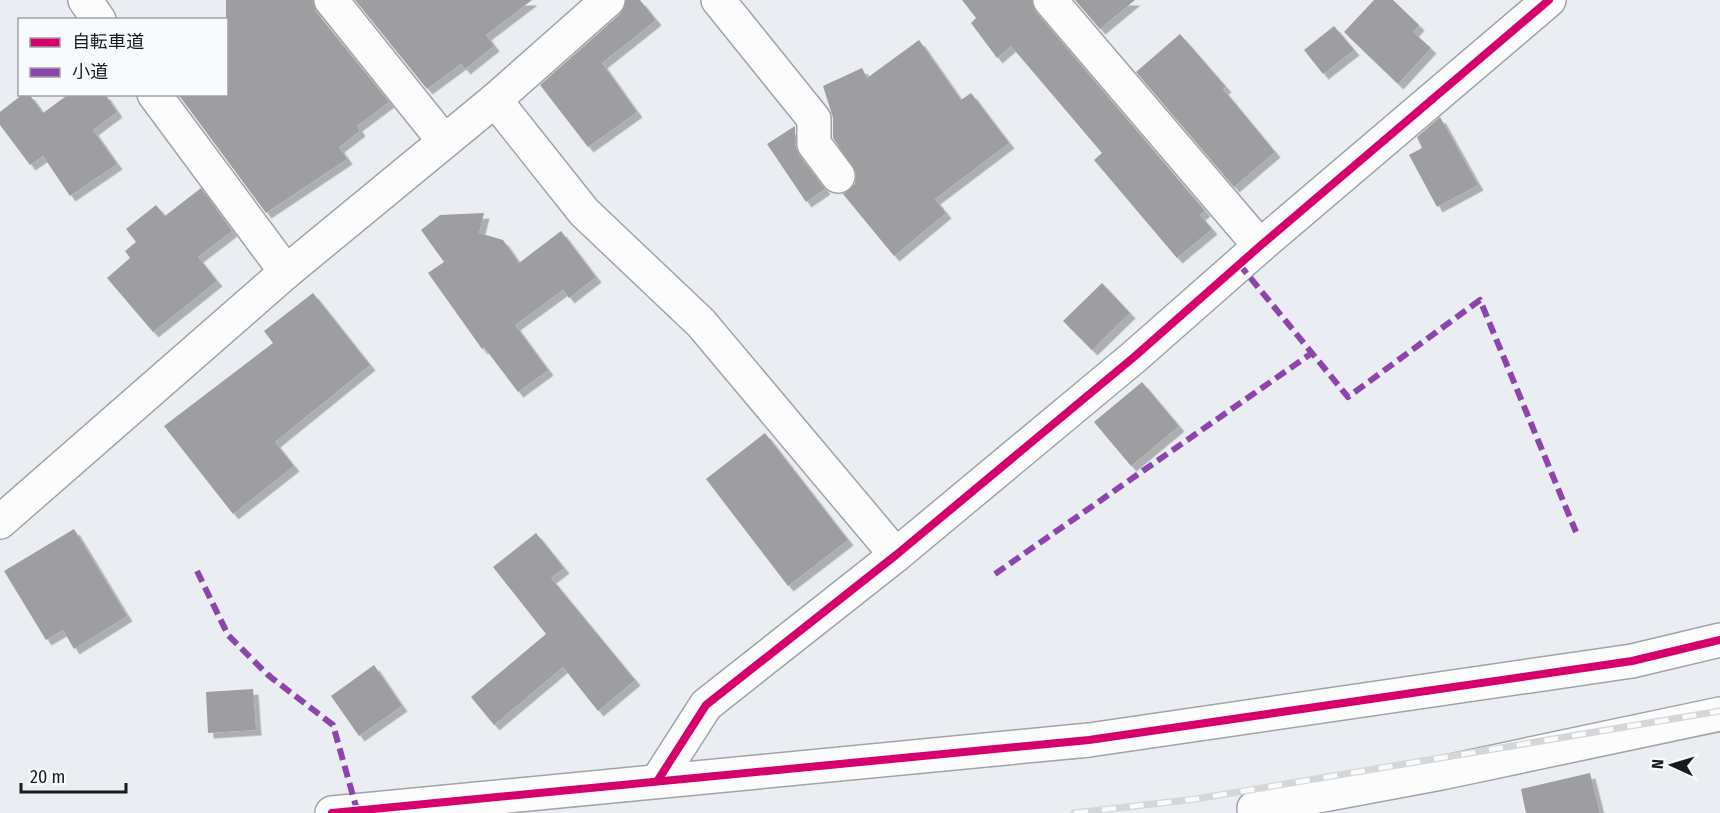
<svg xmlns="http://www.w3.org/2000/svg" width="1720" height="813" font-family="'Fira Sans Condensed','Noto Sans JP',sans-serif">
<style>
.building{fill:#9e9ea0;filter:url(#shadow)}
.lines{fill:none;stroke-linecap:round;stroke-linejoin:round}
.minor-casing{stroke:#a0a4a7;stroke-width:36}
.minor{stroke:#fcfcfd;stroke-width:33}
.rail-casing{stroke:#d5d6d8;stroke-width:7}
.rail{stroke:#f8fbfe;stroke-width:4.5;stroke-dasharray:14;stroke-linecap:butt}
.quiet{stroke:#8e44ad;stroke-width:6;stroke-dasharray:12 6;stroke-linecap:butt}
.cycleway-casing{stroke:#f8fbfe;stroke-width:11}
.cycleway{stroke:#d6006c;stroke-width:8}
</style>
<defs>
<filter id="shadow"><feDropShadow dx="5.5" dy="5.5" stdDeviation="0" flood-color="#0004"/></filter>
</defs>
<rect width="100%" height="100%" fill="#eaeef2"/>
<!-- building -->
<g class="building">
<path d="M226 0H313L316 12 389 102 357 126 360 131 339 147 347 159 266 213 178 94H226Z"/>
<path d="M355 0H532L486 35 494 46 465 69 461 64 427 89Z"/>
<path d="M626 0H640L656 20 602 63 637 112 588 147 540 85 620 14Z"/>
<path d="M962 0H1032L1036 12 1205 211 1200 215 1212 229 1177 258 1094 160 1102 153 1011 46 997 58 971 23 976 18Z"/>
<path d="M1075 0H1135L1100 29Z"/>
<path d="M1374 0H1393L1419 25 1413 32 1431 48 1398 84 1344 32Z"/>
<path d="M1334 26 1354 50 1323 74 1304 50Z"/>
<path d="M1180 34 1226 87 1223 89 1275 152 1234 187 1136 72Z"/>
<path d="M919 40 961 100 971 93 1009 143 935 199 946 213 894 256 843 194 855 184 856 173 833 138V118L823 86 862 68 867 78Z"/>
<path d="M23 94H29L43 113 69 94H105L117 112 93 130 117 164 70 196 43 156 30 165 0 125V112Z"/>
<path d="M1440 117 1478 185 1437 207 1409 155 1422 148 1417 137Z"/>
<path d="M795 126V144L799 155 825 189 806 202 767 144Z"/>
<path d="M201 188 232 231 198 257 217 281 153 332 107 278 130 258 125 251 136 242 126 229 156 205 165 216Z"/>
<path d="M484 213 479 233 503 240 519 263 561 231 596 277 569 298 563 290 515 325 548 370 518 392 484 347 482 349 428 273 444 262 421 230 440 215Z"/>
<path d="M1102 283 1130 313 1092 350 1063 321Z"/>
<path d="M313 293 370 365 275 442 294 466 233 514 164 426 273 343 264 331Z"/>
<path d="M1142 382 1179 426 1131 466 1094 422Z"/>
<path d="M765 433 848 540 788 586 706 479Z"/>
<path d="M74 529 127 616 74 649 63 630 46 640 4 571Z"/>
<path d="M536 533 564 568 551 578 635 680 598 711 563 667 494 725 471 697 546 634 493 567Z"/>
<path d="M374 665 402 706 359 736 331 696Z"/>
<path d="M253 689 256 730 208 733 206 692Z"/>
<path d="M1590 773 1600 813H1526L1521 789Z"/>
</g>
<g class="lines">
<!-- minor casing -->
<g class="minor-casing">
<g id="minor">
<path d="M85 0 99 20"/>
<path d="M331 0 444 141"/>
<path d="M718 0 814 119V144L838 176"/>
<path d="M1050 0 1260 246"/>
<path d="M154 94 286 272"/>
<path d="M495 100 584 212 701 323 896 555"/>
<path d="M0 522 286 272 495 100 608 0"/>
<path d="M658 780 706 705 896 555 1134 357 1260 246 1549 0"/>
<path d="M1254 808 1441 773 1720 714"/>
<path d="M332 813 1089 740 1632 661 1720 640"/>
</g>
</g>
<!-- minor -->
<use href="#minor" class="minor"/>
<!-- rail casing -->
<g class="rail-casing">
<path id="rail" d="M1074 813 1196 799 1720 711"/>
</g>
<!-- rail -->
<use href="#rail" class="rail"/>
<!-- quiet -->
<g class="quiet">
<path d="M1239 264 1348 397 1480 300 1576 532"/>
<path d="M197 571 228 635 268 675 333 725 357 810"/>
<path d="M995 574 1312 353"/>
</g>
<!-- cycleway casing -->
<g class="cycleway-casing">
<g id="cycleway">
<path d="M658 780 706 705 896 555 1134 357 1260 246 1549 0"/>
<path d="M332 813 1089 740 1632 661 1720 640"/>
</g>
</g>
<!-- cycleway -->
<use href="#cycleway" class="cycleway"/>
</g>
<!-- legend -->
<rect x="18" y="18" width="210" height="78" fill="#f8fbfe" stroke="#9ea1a4" stroke-width="1.5"/>
<rect x="30" y="38" width="30" height="9" fill="#d6006c" stroke="#9ea1a4" stroke-width="1.5"/>
<text x="72" y="48" font-size="18" fill="#181a1d">自転車道</text>
<rect x="30" y="68" width="30" height="9" fill="#8e44ad" stroke="#9ea1a4" stroke-width="1.5"/>
<text x="72" y="78" font-size="18" fill="#181a1d">小道</text>
<!-- north arrow -->
<g transform="translate(1672 765) rotate(274)" stroke="#f8fbfe" stroke-width="4.5" paint-order="stroke">
<path d="M0-4.5L10 22L0 15L-10 22Z" fill="#181a1d"/>
<text y="-9" font-size="16" font-weight="bold" text-anchor="middle" fill="#181a1d">N</text>
</g>
<!-- scale -->
<path d="M21 783v9h105v-9" fill="none" stroke="#181a1d" stroke-width="3"/>
<text x="30" y="783" font-size="18" fill="#181a1d" stroke="#f8fbfe" stroke-width="4.5" paint-order="stroke">20 m</text>
</svg>
